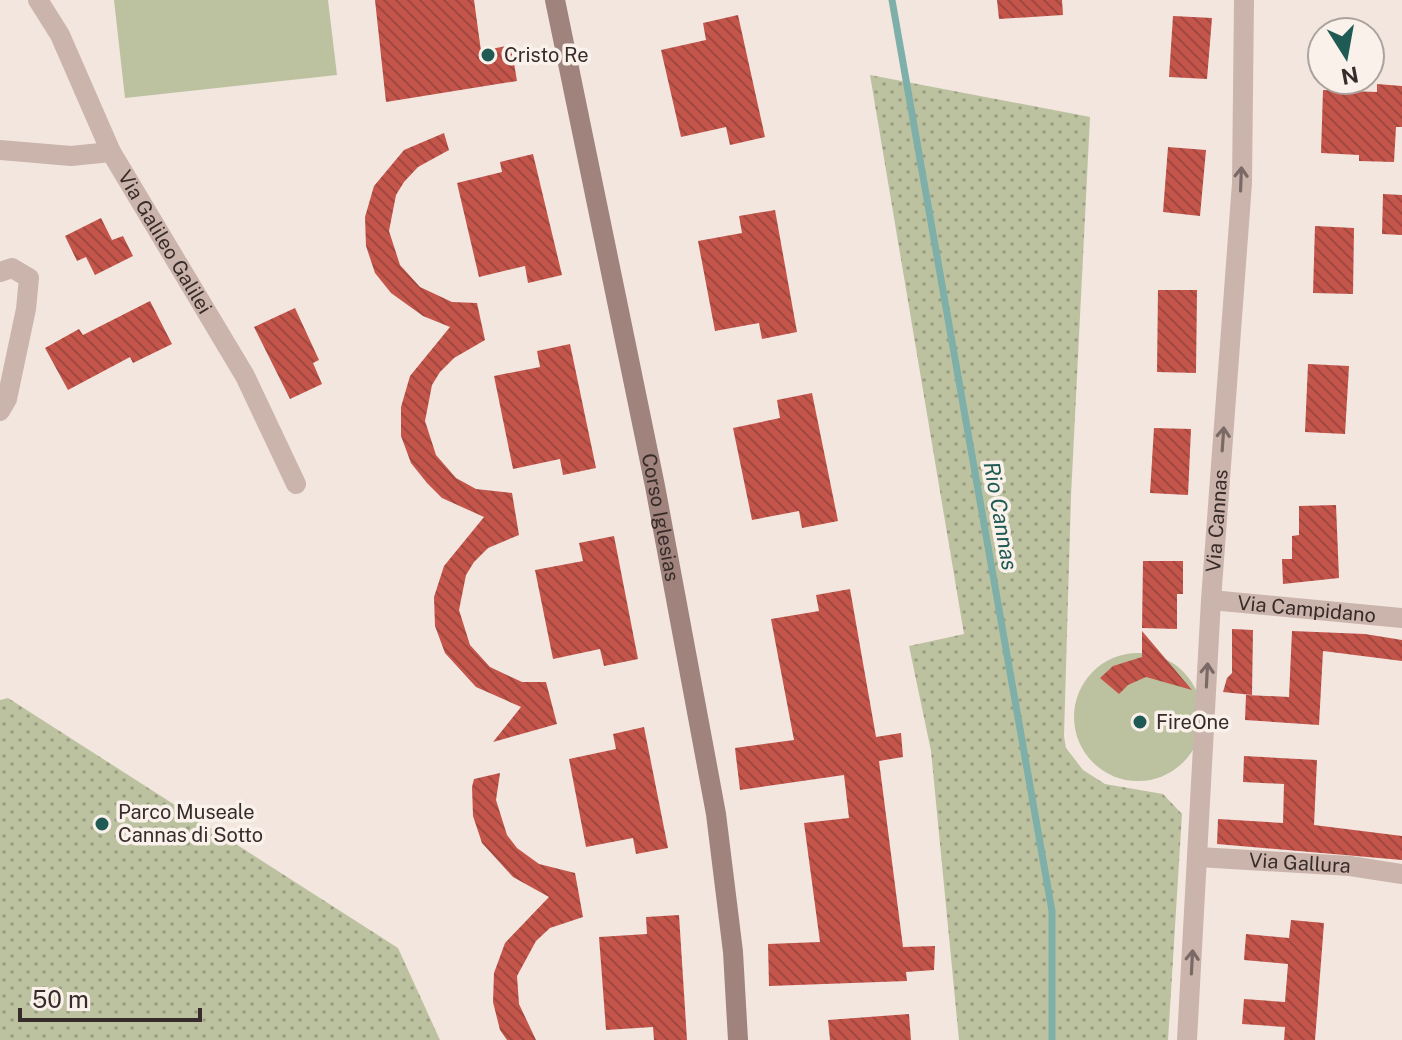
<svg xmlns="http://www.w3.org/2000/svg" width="1402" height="1040" font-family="'Public Sans',sans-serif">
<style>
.grass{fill:url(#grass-dots)}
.pitch{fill:#bcc29f}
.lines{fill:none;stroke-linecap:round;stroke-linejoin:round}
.stream{stroke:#7eafa9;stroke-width:7}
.building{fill:url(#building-back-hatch)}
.street{stroke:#cbb4ab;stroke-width:20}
.secondary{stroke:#9f837c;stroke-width:20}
.oneway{stroke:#7a6964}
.poi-dot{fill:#205a54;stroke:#faf1eb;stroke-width:3}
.labels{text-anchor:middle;stroke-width:7;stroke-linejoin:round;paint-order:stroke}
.poi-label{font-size:20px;fill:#382c2a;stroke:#faf1eb;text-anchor:start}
.street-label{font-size:20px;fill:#382c2a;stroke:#faf1eb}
.water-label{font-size:22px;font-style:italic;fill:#205a54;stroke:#faf1eb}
</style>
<defs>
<pattern id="grass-dots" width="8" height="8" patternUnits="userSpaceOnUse" patternTransform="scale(2)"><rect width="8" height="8" fill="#bcc29f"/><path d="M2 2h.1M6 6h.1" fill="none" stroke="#9a9e82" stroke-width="1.8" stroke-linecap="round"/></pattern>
<pattern id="building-back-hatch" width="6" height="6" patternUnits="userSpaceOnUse" patternTransform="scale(2)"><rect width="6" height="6" fill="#c4554b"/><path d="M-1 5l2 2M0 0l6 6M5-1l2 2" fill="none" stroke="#a0473f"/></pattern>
</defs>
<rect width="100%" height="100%" fill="#f2e6df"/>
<!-- grass -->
<g class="grass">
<path d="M870 75 1090 117 1071 496 1064 736 1066 748 1083 770 1105 784 1163 794 1182 814 1168 1040H959L931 751 909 646 964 634Z"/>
<path d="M8 698 398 948 440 1040H0V700Z"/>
</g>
<!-- pitch -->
<g class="pitch">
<path d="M114 0H328L337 75 125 98Z"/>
<circle cx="1138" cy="717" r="64"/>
</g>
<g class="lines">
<!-- stream -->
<path class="stream" d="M892 0 1052 911V1040"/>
</g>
<!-- building -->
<g class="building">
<path d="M375 0H474L481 51 511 45 517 81 386 102Z"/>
<path d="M997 0H1062L1063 15 999 19Z"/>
<path d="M738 15 765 137 730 145 726 127 681 137 661 50 706 40 703 23Z"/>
<path d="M1173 16 1212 18 1207 79 1169 77Z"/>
<path d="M1377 84 1402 86V127H1396L1394 162 1359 161V155L1321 153 1323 90 1377 92Z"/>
<path d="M444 133 449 150 418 167 404 182 396 195 389 231 400 265 420 287 452 302 477 303 485 340 454 358 440 372 432 385 425 421 436 455 456 478 476 489 512 493 519 535 488 548 474 562 466 575 459 610 470 645 490 667 522 682H546L557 724 493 742 521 707 476 687 445 653 435 626 434 597 444 566 484 517 442 498 427 483 411 463 401 436V407L410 376 450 327 423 316 391 293 375 273 366 246 365 217 374 186 404 150Z"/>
<path d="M1168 147 1206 150 1200 216 1163 212Z"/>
<path d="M533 154 562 275 528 283 525 266 479 277 457 183 502 172 500 162Z"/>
<path d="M1383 194 1402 195V235L1382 234Z"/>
<path d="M775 210 797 332 762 339 759 323 715 331 698 241 742 233 739 216Z"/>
<path d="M101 218 112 240 123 236 133 256 95 275 86 257 77 261 65 236Z"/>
<path d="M1315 226 1354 228 1353 294 1313 293Z"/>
<path d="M1158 290H1197L1196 373 1157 372Z"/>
<path d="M150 301 172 344 133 363 130 357 68 390 45 348 79 329 83 335Z"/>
<path d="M295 308 319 360 313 363 322 384 290 399 254 327Z"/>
<path d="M570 344 596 468 563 475 560 459 513 469 494 376 540 367 537 351Z"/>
<path d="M1308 364 1349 366 1345 434 1305 432Z"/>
<path d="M812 393 838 521 802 528 799 511 752 520 733 428 780 418 777 400Z"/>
<path d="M1154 428 1191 429 1188 495 1150 493Z"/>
<path d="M1336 505 1339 578 1283 584 1282 559H1292V536L1299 535V506Z"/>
<path d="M614 536 638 659 604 666 600 649 553 659 535 570 583 561 579 543Z"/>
<path d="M1143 561H1183V594H1177V629L1142 628Z"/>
<path d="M850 589 876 737 901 733 903 757 879 761 903 947 935 946 934 970 906 972 907 981 769 986 768 944 820 942 804 823 849 818 844 775 740 790 735 748 794 740 771 619 819 611 816 595Z"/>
<path d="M1232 629 1253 630 1252 695 1223 692 1227 678 1232 673Z"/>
<path d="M1142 631 1192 690 1146 677 1128 685 1119 694 1100 678 1113 666 1142 657Z"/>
<path d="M1292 631 1365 634 1402 640V661L1323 651 1319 725 1245 720 1246 695 1289 697Z"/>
<path d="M644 727 668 848 636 854 633 838 586 847 569 759 616 749 613 734Z"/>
<path d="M1244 756 1317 760 1314 825 1402 836V860L1217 844 1218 819 1283 823 1284 784 1243 782Z"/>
<path d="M500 773 496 800 507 835 517 848 539 864 575 873 583 917 550 928 536 941 517 976 519 1004 536 1040H507L500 1030 493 1002 494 973 505 943 549 897 513 877 482 843 473 816 472 787 474 779Z"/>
<path d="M679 915 687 1040H654L653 1027 606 1030 599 937 647 934 646 917Z"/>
<path d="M1291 920 1324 923 1315 1040H1284L1285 1027 1242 1024 1244 999 1285 1002 1288 964 1244 960 1246 934 1289 938Z"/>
<path d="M909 1014 911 1040H830L828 1020Z"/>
</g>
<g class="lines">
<!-- street -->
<g class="street">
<path id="s1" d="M38 0 60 35 111 152 245 376 296 484"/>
<path d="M0 150 71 156 111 152"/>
<path d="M0 272 12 268 29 278 26 309 7 399 0 411"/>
<path id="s2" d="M1211 600 1402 618"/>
<path id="s3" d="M1198 857 1350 866 1402 874"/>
<path id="s4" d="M1187 1040 1211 600 1242 183 1244 0"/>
</g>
<!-- secondary -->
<path class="secondary" id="s5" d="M555 0 655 486 716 814 733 952 738 1040"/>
</g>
<!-- one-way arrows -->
<defs><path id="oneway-shaft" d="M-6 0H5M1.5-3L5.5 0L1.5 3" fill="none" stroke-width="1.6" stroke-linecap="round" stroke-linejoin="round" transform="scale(2)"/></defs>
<g class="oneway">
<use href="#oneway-shaft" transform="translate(1241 179) rotate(-88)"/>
<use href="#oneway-shaft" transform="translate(1223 439) rotate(-86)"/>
<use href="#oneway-shaft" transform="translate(1207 675) rotate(-87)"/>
<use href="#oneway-shaft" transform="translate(1192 962) rotate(-87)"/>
</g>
<!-- markers -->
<g class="poi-dot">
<circle cx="488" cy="55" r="8"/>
<circle cx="1140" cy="722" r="8"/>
<circle cx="102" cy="824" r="8"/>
</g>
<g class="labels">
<!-- poi labels -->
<g class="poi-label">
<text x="504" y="62">Cristo Re</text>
<text x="1156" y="729">FireOne</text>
<text x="118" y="819">Parco Museale<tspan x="118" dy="23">Cannas di Sotto</tspan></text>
</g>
<!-- street labels -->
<g class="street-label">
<text dy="7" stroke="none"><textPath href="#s1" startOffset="274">Via Galileo Galilei</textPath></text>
<text dy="7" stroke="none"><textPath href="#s5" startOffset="528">Corso Iglesias</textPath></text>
<text dy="7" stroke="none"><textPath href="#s4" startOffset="520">Via Cannas</textPath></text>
<text dy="7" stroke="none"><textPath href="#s2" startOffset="96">Via Campidano</textPath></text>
<text dy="7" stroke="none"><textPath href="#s3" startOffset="102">Via Gallura</textPath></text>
</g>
<!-- water labels -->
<g class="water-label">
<text transform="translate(1001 516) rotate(80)" y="8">Rio Cannas</text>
</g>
</g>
<!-- north arrow -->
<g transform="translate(1346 56) rotate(169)"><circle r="38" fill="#faf1eb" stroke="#aca29e" stroke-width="2"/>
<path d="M0-6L14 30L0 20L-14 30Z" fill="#205a54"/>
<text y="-12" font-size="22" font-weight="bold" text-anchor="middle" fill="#382c2a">N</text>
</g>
<!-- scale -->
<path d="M20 1008v12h180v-12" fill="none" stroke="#382c2a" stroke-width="4"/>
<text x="32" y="1008" font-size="24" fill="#382c2a" stroke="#faf1eb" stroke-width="6" paint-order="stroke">50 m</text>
</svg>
